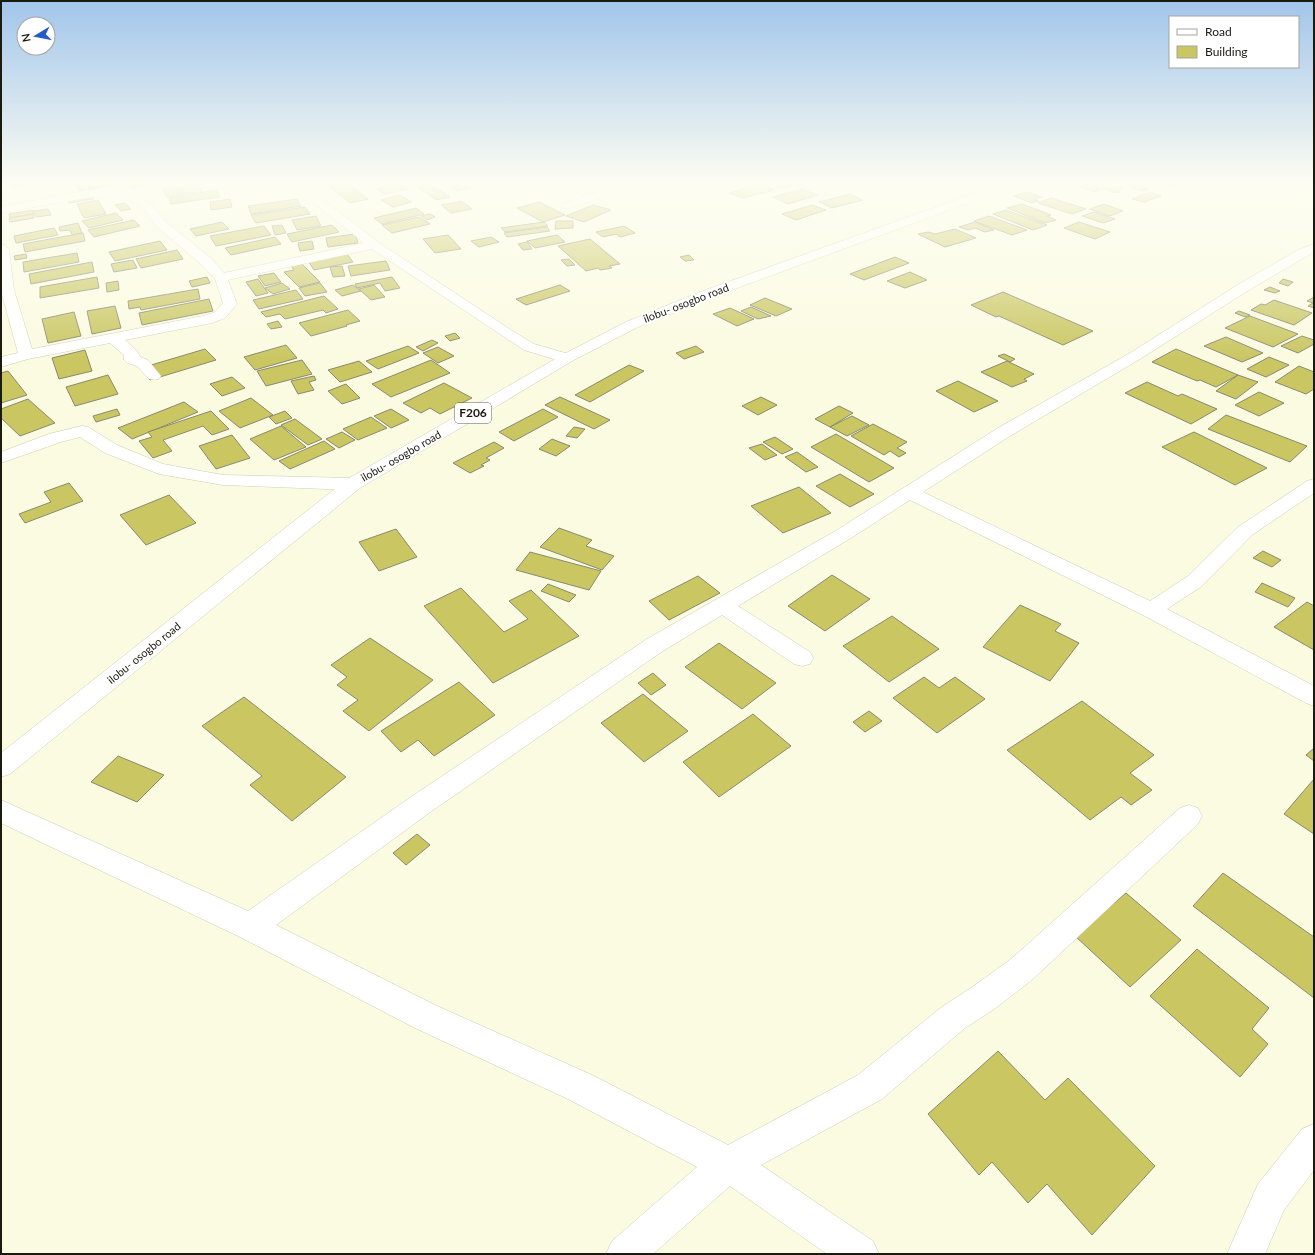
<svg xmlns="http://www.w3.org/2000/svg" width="1315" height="1255" font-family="Lato,sans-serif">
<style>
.building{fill:#cac763;stroke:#898972}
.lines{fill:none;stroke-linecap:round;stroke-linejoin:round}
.minor-casing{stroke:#ceceb6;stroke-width:1}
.primary-casing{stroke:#ceceb6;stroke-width:1}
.minor{fill:#fff;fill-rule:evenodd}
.primary{fill:#fff;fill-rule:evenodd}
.labels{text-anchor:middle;stroke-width:4;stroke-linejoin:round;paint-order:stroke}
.far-street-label{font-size:11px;fill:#1a1a11;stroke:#fff}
.shield{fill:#fff;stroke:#5f5f58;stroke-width:1}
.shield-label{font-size:12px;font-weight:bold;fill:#1a1a11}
</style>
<rect width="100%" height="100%" fill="#fbfbe2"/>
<!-- building -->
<g class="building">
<path d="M13 182H25V185L13 187Z"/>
<path d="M73 182H99L101 184 109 183 111 185 80 191Z"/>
<path d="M144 182 151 185 137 189 130 186Z"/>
<path d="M324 182H346L368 199 350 203Z"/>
<path d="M418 182H428L450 197 436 200 412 183Z"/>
<path d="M767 182H801L780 188Z"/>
<path d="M1091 182H1103L1122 188 1116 191 1120 192 1116 193 1085 184Z"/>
<path d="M1161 182H1187L1175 186Z"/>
<path d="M463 183 471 188 457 191 450 186Z"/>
<path d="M198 184 202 191 167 197 163 190Z"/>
<path d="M401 184 408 189 384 194 376 189Z"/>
<path d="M760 184 774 190 743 198 729 193Z"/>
<path d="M1134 184 1149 189 1142 191 1127 186Z"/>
<path d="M1087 185 1100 190 1094 192 1081 187Z"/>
<path d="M802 189 818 195 788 204 773 197Z"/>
<path d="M217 190 220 197 171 204 169 198Z"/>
<path d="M1027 192 1042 197 1034 200 1039 201 1032 203 1013 196Z"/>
<path d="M1149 192 1161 196 1144 202 1132 199Z"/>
<path d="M850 194 863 200 832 208 819 202Z"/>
<path d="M399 195 412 202 393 207 381 200Z"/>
<path d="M92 196 94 199 69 203 68 201Z"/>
<path d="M1051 198 1086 209 1072 214 1038 203Z"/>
<path d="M230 199 232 207 211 210 210 202Z"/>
<path d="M297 199 301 206 251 214 248 206Z"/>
<path d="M98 200 106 214 84 218 77 204Z"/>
<path d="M462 201 472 209 451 213 441 205Z"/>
<path d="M539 202 565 215 543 222 517 208Z"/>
<path d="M125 203 131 209 121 211 115 205Z"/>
<path d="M1022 204 1051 215 1047 216 1056 220 1045 223 1007 208Z"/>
<path d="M1104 204 1123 211 1110 216 1090 209Z"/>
<path d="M593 205 611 210 584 222 566 216Z"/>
<path d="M812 205 826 210 796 220 782 214Z"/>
<path d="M305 207 310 214 256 223 251 215Z"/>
<path d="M416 208 424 214 382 224 374 218Z"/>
<path d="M48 209 51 215 36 217 33 211Z"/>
<path d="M33 210V214L10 218 9 214Z"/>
<path d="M1006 210 1047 225 1033 230 993 214Z"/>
<path d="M1094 212 1115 219 1103 223 1082 216Z"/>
<path d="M116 213 123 220 89 228 82 221Z"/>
<path d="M33 214 34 218 10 222 9 218Z"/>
<path d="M430 214 435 217 427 220 421 216Z"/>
<path d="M316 216 321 226 297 230 292 220Z"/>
<path d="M989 216 1027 230 1012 235 974 221Z"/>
<path d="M419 217 430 224 392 233 382 225Z"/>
<path d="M134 220 140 226 94 237 88 230Z"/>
<path d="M556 221H573V228L555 229Z"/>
<path d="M222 222 229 229 196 236 190 229Z"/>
<path d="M544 222 548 226 505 232 501 228Z"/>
<path d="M975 222 994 230 985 232 975 228 968 230 959 227Z"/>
<path d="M1079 222 1110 232 1095 239 1064 228Z"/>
<path d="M78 223 82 233 72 235 70 230 60 231 59 227Z"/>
<path d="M282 225 286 233 275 235 272 226Z"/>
<path d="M332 225 339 232 292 242 287 234Z"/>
<path d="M264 226 271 235 216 246 210 236Z"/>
<path d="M624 226 635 233 620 237 616 234 603 237 596 232Z"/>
<path d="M547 227 550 231 507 237 504 233Z"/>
<path d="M54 228 58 235 16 243 14 236Z"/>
<path d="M955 229 976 238 945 247 918 234 928 232 935 234Z"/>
<path d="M83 233 85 241 25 252 23 244Z"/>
<path d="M355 234 358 243 328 247 326 238Z"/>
<path d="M448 235 461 249 435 253 423 239Z"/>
<path d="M557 235 565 242 535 248 527 241Z"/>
<path d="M275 237 281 244 231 255 225 248Z"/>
<path d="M491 237 499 242 479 247 471 241Z"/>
<path d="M590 239 620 264 609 266 612 268 600 270 598 268 586 271 558 246Z"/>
<path d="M160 241 167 250 115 261 109 252Z"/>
<path d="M312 241 314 249 300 251 298 243Z"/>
<path d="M527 242 532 249 523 250 518 244Z"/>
<path d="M177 250 183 259 141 268 136 259Z"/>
<path d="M77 253 79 262 24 272 23 262Z"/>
<path d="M26 254 27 258 15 260 14 256Z"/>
<path d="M347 254 353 262 314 270 308 261Z"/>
<path d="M689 255 694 260 685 261 680 257Z"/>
<path d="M895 257 909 263 864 280 850 274Z"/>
<path d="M569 259 575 265 567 266 561 260Z"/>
<path d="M133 260 137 268 114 272 111 264Z"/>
<path d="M386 261 390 270 351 276 348 266Z"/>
<path d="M92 262 94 272 31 284 29 274Z"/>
<path d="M302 264 320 282 299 287 284 272 294 270 291 266Z"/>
<path d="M342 266 345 276 333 277 330 267Z"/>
<path d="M910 272 927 280 905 288 887 281Z"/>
<path d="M274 273 281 282 265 286 258 276Z"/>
<path d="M97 277 99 288 40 298V287Z"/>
<path d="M207 277 210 283 192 287 189 281Z"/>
<path d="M392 277 400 288 385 291 380 283 357 288 355 284Z"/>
<path d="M258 279 268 293 256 296 246 282Z"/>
<path d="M1283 279 1293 282 1288 286 1279 283Z"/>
<path d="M118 281 119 290 107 292 106 283Z"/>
<path d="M282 283 290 289 273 294 265 288Z"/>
<path d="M320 283 327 292 305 296 299 288Z"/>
<path d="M353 285 361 291 342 296 335 290Z"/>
<path d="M374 285 385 297 371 300 359 289Z"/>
<path d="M560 285 570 291 526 305 516 299Z"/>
<path d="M1270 287 1280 291 1275 293 1264 290Z"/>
<path d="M198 289 200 299 141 310 140 307 129 309 128 301Z"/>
<path d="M296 290 303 299 259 309 253 300Z"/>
<path d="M1003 292 1093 331 1063 345 999 316 996 317 971 305Z"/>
<path d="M324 296 338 309 326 313 323 310 285 319 280 314 266 317 261 312Z"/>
<path d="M1314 297V308L1308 306 1313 303 1307 301Z"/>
<path d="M765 298 792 309 776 316 750 305Z"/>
<path d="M209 299 213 311 142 325 139 313Z"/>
<path d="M1274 300 1312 313 1294 325 1251 310 1261 304 1265 305Z"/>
<path d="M115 306 121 328 92 334 87 311Z"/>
<path d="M751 307 771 316 758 319 741 311Z"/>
<path d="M730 308 754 319 737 326 713 314Z"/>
<path d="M348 310 360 321 346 325 347 326 311 336 299 323Z"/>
<path d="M1239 311 1250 315 1245 317 1235 313Z"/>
<path d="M74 312 81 336 48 343 42 319Z"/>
<path d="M1250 316 1298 334 1273 347 1225 328Z"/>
<path d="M278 321 282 327 271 329 267 324Z"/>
<path d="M455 333 460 338 450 341 445 336Z"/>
<path d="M1302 336 1314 340V344L1298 353 1281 346Z"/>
<path d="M1226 337 1263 353 1242 362 1204 346Z"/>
<path d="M432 340 438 343 423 351 416 347Z"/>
<path d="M286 345 297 358 255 370 244 357Z"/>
<path d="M408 346 419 353 378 369 366 361Z"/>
<path d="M696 346 704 352 684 359 676 353Z"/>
<path d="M438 347 454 356 438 363 423 353Z"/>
<path d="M205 349 216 360 150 380 141 368Z"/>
<path d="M1176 349 1238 375 1216 387 1200 380 1197 381 1152 362Z"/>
<path d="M85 350 92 371 59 379 52 358Z"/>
<path d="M1004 354 1015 359 1010 362 998 356Z"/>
<path d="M1269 357 1289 365 1266 377 1247 369Z"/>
<path d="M302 360 312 374 266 386 257 371Z"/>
<path d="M431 360 450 373 391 397 372 384Z"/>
<path d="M359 361 372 372 340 382 328 370Z"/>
<path d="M1007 361 1034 374 1024 379 1027 381 1012 387 981 372Z"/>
<path d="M629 365 644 371 590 402 575 395Z"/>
<path d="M1299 366 1314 372V389L1306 394 1275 382Z"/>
<path d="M8 371 27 395 1 403V373Z"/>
<path d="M108 375 118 394 75 406 66 387Z"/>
<path d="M1238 375 1258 382 1236 399 1216 391Z"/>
<path d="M314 376 316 380 309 382 314 390 298 394 291 381Z"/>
<path d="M232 377 245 388 222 396 210 384Z"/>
<path d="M958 381 998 401 974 412 936 391Z"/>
<path d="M1147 382 1178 396 1182 394 1217 409 1191 424 1125 393Z"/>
<path d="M444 383 472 398 440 414 430 408 421 413 403 403Z"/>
<path d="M346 384 360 398 342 404 328 391Z"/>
<path d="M1259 392 1284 403 1259 416 1235 405Z"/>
<path d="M560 397 610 420 594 429 545 405Z"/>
<path d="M761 397 777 405 758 415 742 406Z"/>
<path d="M251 398 273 415 240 428 219 411Z"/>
<path d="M28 399 55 423 20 436 1 418V409Z"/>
<path d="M184 402 198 412 132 439 118 428Z"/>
<path d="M839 406 853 413 830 427 815 419Z"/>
<path d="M117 409 120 415 96 422 93 416Z"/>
<path d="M391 409 409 420 391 428 374 416Z"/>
<path d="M543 409 558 417 514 441 499 432Z"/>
<path d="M211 411 229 429 212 435 203 426 163 440 172 451 153 458 139 441 152 437 148 432Z"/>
<path d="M285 411 292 418 276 424 269 417Z"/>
<path d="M1226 415 1307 446 1290 462 1208 429Z"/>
<path d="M852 416 869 425 847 436 830 427Z"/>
<path d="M371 417 387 428 358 440 343 429Z"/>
<path d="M295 419 322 439 308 445 281 425Z"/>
<path d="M873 424 907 442 897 448 906 453 899 457 890 451 884 455 851 436Z"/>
<path d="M281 426 306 447 274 460 250 439Z"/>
<path d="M574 427 585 429 577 438 566 436Z"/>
<path d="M342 432 355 440 339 448 326 439Z"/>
<path d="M1194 432 1267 468 1235 485 1162 447Z"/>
<path d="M836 434 894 468 869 482 811 447Z"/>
<path d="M232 435 250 458 216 469 199 446Z"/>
<path d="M775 437 793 449 782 454 763 442Z"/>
<path d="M552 439 570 446 556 456 539 449Z"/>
<path d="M324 441 335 449 290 469 279 461Z"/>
<path d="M494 442 504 448 486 458 490 460 481 465 484 466 470 473 453 463Z"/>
<path d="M762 444 777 455 765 460 749 448Z"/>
<path d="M797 452 818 467 806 472 785 457Z"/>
<path d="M840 474 874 494 850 507 816 486Z"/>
<path d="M69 483 83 501 25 523 19 514 51 502 44 492Z"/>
<path d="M799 487 831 513 783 533 751 506Z"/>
<path d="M169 495 196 523 146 545 120 515Z"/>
<path d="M559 528 592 540 586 546 614 556 602 570 540 547Z"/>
<path d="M396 529 417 557 379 571 359 542Z"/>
<path d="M1263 551 1281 560 1272 567 1253 558Z"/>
<path d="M530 552 601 571 589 590 516 570Z"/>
<path d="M832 575 870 599 825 631 788 606Z"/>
<path d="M698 576 720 593 669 620 649 601Z"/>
<path d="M1262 583 1295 598 1288 607 1255 592Z"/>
<path d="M548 584 576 595 569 602 541 591Z"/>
<path d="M461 588 504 632 528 619 509 601 531 590 579 636 493 683 424 606Z"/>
<path d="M1307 602 1314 606V650L1274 627Z"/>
<path d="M1020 605 1061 624 1055 631 1079 643 1050 681 983 647Z"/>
<path d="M892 616 939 649 889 682 843 646Z"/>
<path d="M370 638 433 680 369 731 343 711 358 700 337 685 347 677 331 665Z"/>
<path d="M719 643 776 683 742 709 685 667Z"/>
<path d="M653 673 666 685 651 695 638 683Z"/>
<path d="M924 677 939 688 955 677 985 699 937 733 893 698Z"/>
<path d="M459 682 495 715 434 756 418 740 401 752 381 731Z"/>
<path d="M643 694 688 731 644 762 601 723Z"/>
<path d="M244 697 346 777 292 821 250 785 262 776 202 726Z"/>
<path d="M1082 701 1154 755 1130 773 1152 790 1131 805 1121 797 1090 820 1007 750Z"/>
<path d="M869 711 882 721 865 732 853 722Z"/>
<path d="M753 714 791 746 719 797 683 762Z"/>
<path d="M1314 748V761L1306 755Z"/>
<path d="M118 756 164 775 137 802 91 782Z"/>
<path d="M1314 779V834L1284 814Z"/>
<path d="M417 834 430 845 406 865 393 853Z"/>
<path d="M1223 873 1314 937V998L1193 906Z"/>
<path d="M1126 893 1181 940 1130 987 1075 936Z"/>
<path d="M1197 949 1269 1008 1252 1029 1268 1044 1240 1077 1150 996Z"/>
<path d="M998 1051 1045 1100 1068 1078 1155 1166 1092 1235 1047 1184 1028 1203 992 1162 979 1175 928 1114Z"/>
</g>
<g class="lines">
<!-- minor casing -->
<g class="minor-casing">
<g id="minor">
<path d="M107 182H119L130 190 160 182H178L177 184 137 194 152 205 164 220 213 260 224 273 364 243 288 182H300L378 242 508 328 534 344 572 355 575 358 572 361 567 363 524 350 372 249 228 280 237 304 225 318 212 323 125 340 137 351 140 357 148 360 161 376 159 379C147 382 146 375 139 368 136 365 130 364 127 363L124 360V355L110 343 28 359 1 367V357L18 353 1 291V244L5 245 9 250 14 290 32 349 203 316 215 312 223 303 215 279 203 266 156 226 144 209 119 192 1 213V207L111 186Z"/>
<path d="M623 182H638L637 184 571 208H563L561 206 563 204Z"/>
<path d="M969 182H987L1003 186 1004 188 999 191 970 184Z"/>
<path d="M1314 244V252L1249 290 1140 359 1010 436 923 492 1150 601 1188 576 1238 527 1307 481 1314 479V493L1252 535 1202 586 1167 609 1314 686V706L1306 703 1143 615 910 500 851 538 738 606 810 652 813 658 810 664 802 666 794 664 722 615 663 651 429 813 276 925 437 1006 592 1075 728 1145 858 1075 943 1006 971 988 1011 959 1180 808 1189 805 1198 808 1202 816 1198 824 1033 979 993 1010 965 1028 882 1099 761 1165 873 1241 879 1254H827L730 1186 653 1254H606L612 1241 697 1167 568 1099 415 1028 240 937 1 823V800L248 911 411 797 647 639 837 530 998 428 1130 353 1239 284 1298 250Z"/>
<path d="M82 426 88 427 117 445 163 464 223 475 353 478 360 480 362 484 360 488 353 490 223 485 159 474 105 453 80 437 61 442 1 463V452L49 434Z"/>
<path d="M1314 1124V1170L1284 1210 1265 1254H1227L1258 1184 1302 1129Z"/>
</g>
</g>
<!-- primary casing -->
<g class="primary-casing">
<path id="primary" d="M1006 182H1021L1020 184 710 298 636 328 572 361 360 488 10 774 1 777V753L346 480 562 355 626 322 700 292Z"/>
</g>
<!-- minor -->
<use href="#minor" class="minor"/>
<!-- primary -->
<use href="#primary" class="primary"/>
</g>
<!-- sky -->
<linearGradient id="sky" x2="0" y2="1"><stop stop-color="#a1c5eb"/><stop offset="0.51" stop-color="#fdfdf2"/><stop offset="1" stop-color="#fdfdf2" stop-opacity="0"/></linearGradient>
<rect width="1315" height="358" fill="url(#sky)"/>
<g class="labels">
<!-- far-street labels -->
<g class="far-street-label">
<text transform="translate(686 303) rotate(-21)" y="4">ilobu- osogbo road</text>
<text transform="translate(401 456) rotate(-30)" y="4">ilobu- osogbo road</text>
<text transform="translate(144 653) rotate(-39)" y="4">ilobu- osogbo road</text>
</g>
<!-- shield labels -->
<rect class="shield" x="455" y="403" width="36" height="20" rx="3"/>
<g class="shield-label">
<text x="473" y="417">F206</text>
</g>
</g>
<!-- border -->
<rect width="1315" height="1255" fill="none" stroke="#1a1a11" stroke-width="4"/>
<!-- legend -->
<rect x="1169" y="16" width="130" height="52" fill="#ffffff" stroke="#a3a3a0"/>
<rect x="1177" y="29" width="20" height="6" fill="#ffffff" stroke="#a3a3a0"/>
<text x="1205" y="36" font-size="12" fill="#1a1a11">Road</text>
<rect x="1177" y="46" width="20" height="12" fill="#cac763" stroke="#a3a3a0"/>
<text x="1205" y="56" font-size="12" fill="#1a1a11">Building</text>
<!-- north arrow -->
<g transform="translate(36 36) rotate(260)"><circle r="19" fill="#ffffff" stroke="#a3a3a0"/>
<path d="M0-3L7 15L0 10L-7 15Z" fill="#235bc8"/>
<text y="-6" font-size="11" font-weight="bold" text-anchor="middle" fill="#1a1a11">N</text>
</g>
</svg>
